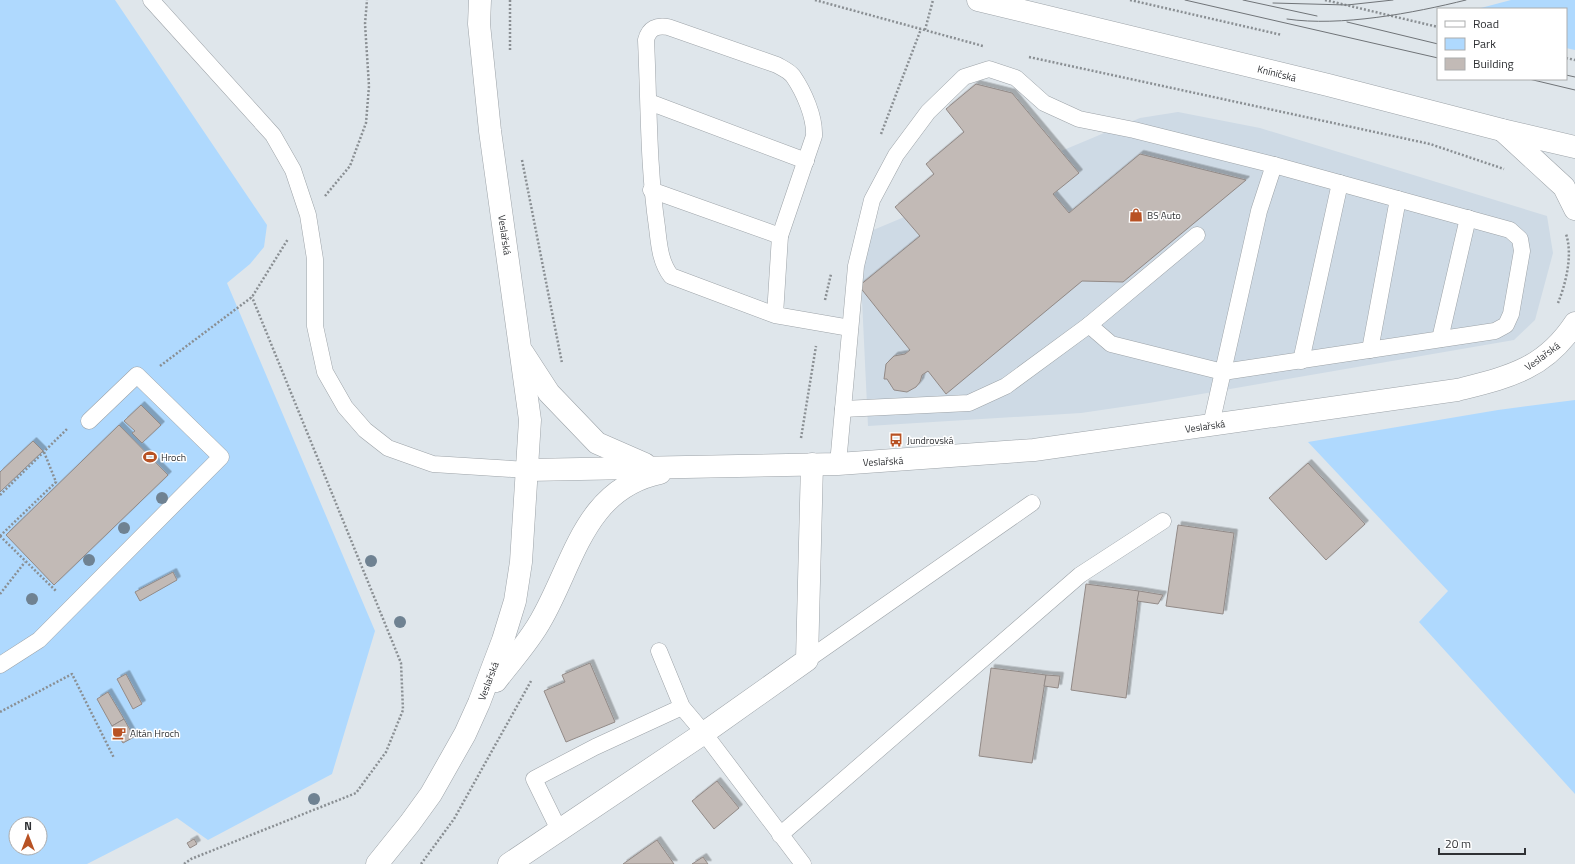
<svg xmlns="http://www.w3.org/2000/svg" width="1575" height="864" font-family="'Titillium Web',sans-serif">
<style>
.built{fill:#cedae5}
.green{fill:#afd9fe;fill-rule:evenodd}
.building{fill:#c2bab6;stroke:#928a87;filter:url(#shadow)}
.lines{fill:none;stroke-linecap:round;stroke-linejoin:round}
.service-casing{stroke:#9da3a8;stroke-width:17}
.minor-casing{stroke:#9da3a8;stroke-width:23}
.tertiary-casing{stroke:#9da3a8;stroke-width:23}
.secondary-casing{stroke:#9da3a8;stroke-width:23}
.path{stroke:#8a8f93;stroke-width:2.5;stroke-dasharray:2 2;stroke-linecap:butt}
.service{stroke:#fff;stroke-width:16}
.minor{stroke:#fff;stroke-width:22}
.tertiary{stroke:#fff;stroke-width:22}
.secondary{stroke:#fff;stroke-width:22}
.tram{stroke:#707478;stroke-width:1}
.tree{fill:#6f8292}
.labels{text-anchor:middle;stroke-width:3;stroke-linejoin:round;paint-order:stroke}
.street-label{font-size:10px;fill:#2f3134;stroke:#fff}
.poi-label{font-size:10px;fill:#2f3134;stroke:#fff;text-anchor:start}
</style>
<defs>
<filter id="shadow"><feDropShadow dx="3.5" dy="-3.5" stdDeviation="0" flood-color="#0004"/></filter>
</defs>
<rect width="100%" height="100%" fill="#dfe6eb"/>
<!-- built -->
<path class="built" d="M1178 112 1260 128 1547 216 1553 253 1535 320 1514 340 1149 403 1081 413 868 426 859 236 1140 118Z"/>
<!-- green -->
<g class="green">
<path d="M0 0H115L267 225 264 247 250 264 227 283 375 631 332 774 208 840 177 818 87 864H0ZM16 824H40V848H16Z"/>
<path d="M1511 0H1575V50L1566 48V9H1477Z"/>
<path d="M1575 400V794L1419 622 1448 591 1308 442 1498 410Z"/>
</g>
<!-- building -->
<g class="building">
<path d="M976 84 1012 93 1079 173 1053 194 1069 213 1140 154 1246 180 1123 282 1082 281 946 394 928 371 922 375 920 382 916 387 907 392 894 390 887 379H884L886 364 894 356 905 354 910 350 859 286 920 236 895 207 934 174 926 164 964 132 946 109Z"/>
<path d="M141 405 161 425 142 443 132 433 135 431 124 421Z"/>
<path d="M119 425 168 475 54 585 6 535Z"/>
<path d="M33 441 43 451 0 492V472Z"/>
<path d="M1308 463 1365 524 1326 560 1269 498Z"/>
<path d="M1178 525 1234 533 1223 614 1166 606Z"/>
<path d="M173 572 177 580 140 601 135 592Z"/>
<path d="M1086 584 1139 591 1126 698 1071 690Z"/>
<path d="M1139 591 1163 595 1158 604 1137 601Z"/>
<path d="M590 663 615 722 566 742 544 691 565 682 562 675Z"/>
<path d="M991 668 1046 675 1032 763 979 756Z"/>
<path d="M126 674 142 704 133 709 117 679Z"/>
<path d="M1046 675 1060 676 1058 688 1044 686Z"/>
<path d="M108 692 124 719 112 726 97 699Z"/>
<path d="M124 719 134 737 123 743 112 726Z"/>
<path d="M717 781 739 808 714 829 692 801Z"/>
<path d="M194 839 197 844 190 848 187 843Z"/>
<path d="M657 840 674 864H623Z"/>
<path d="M703 857 708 864H692Z"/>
</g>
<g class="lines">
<!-- service casing -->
<g class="service-casing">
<g id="service">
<path d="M151 0 273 135 293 170 308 215 315 259V326L325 372 345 407 365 430 388 448 433 464 528 470"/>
<path d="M649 102 806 161"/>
<path d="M651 190 780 236"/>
<path d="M775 315 671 276C660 262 659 244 657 227 648 165 649 103 646 40 649 28 657 25 668 27L777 65C782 68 789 71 793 76 804 92 815 117 814 136L780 236 775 315 850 328"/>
<path d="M1089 325 1111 344 1223 372 1495 331 1506 325 1511 314 1522 251 1520 239 1510 230 1274 165"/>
<path d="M1440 339 1468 218"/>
<path d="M1370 350 1398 199"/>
<path d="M1301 361 1340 183"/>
<path d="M843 409 969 403 1006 386 1089 325 1197 235"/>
<path d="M838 464 856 266 872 200 896 155 928 112 964 77 989 69 1016 78 1044 103 1079 119 1134 130 1274 165 1259 211 1211 425"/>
<path d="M659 651 682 707 704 733 803 864"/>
<path d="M807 660 1032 503"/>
<path d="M0 665 39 640 221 457 137 375 89 421"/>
<path d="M559 830 534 779 595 747 682 707"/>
<path d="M780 835 1080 575 1163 521"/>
</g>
</g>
<!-- minor casing -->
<g class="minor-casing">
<path id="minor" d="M509 864 704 733 807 660 812 464"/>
</g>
<!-- tertiary casing -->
<g class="tertiary-casing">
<g id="tertiary">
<path d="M1502 130 1564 187 1575 209"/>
<path d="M523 353 549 393 597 443 645 464"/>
<path d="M528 470 838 464 1034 450 1457 390C1508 377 1544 370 1575 323"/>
<path d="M496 681C511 661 529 642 541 620 574 563 584 489 660 473"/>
<path d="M377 864 410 823 431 794 465 734 479 703 503 640 515 601 521 562 530 420 490 131 479 24 480 0"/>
</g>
</g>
<!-- secondary casing -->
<g class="secondary-casing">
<path id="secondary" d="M978 0 1328 85 1502 130 1575 147"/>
</g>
<!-- path -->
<g class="path">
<path d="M510 0V50"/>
<path d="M815 0 983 46"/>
<path d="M1130 0 1282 35"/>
<path d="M1325 0 1438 27"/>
<path d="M925 30 933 0"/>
<path d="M1029 57 1430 144 1504 169"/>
<path d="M1566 58 1575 60"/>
<path d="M881 134 921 29"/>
<path d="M522 160 562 363"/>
<path d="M325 196 350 166 366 123 369 86 365 24 367 0"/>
<path d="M825 300 831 274"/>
<path d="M1558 303C1566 283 1573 255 1566 234"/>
<path d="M160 366 252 297 288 239"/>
<path d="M801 438 816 346"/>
<path d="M0 495 68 428"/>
<path d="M0 536 56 482 44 452"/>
<path d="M0 536 56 591"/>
<path d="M0 594 25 562"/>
<path d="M0 712 72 674 114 758"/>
<path d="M184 864 191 859 356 793 386 752 403 710 401 663 252 297"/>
<path d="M421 864 454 819 531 681"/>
</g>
<!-- service -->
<use href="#service" class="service"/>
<!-- minor -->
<use href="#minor" class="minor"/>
<!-- tertiary -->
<use href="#tertiary" class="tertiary"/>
<!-- secondary -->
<use href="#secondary" class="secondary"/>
<!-- tram -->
<g class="tram">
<path d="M1185 0 1438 58"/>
<path d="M1243 0 1317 16"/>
<path d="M1273 3 1347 5 1393 0"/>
<path d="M1287 19C1340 27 1414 13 1466 0"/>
<path d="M1347 22 1438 44"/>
<path d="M1566 75 1575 77"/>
<path d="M1529 79 1575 90"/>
</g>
</g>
<!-- trees -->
<g class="tree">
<circle cx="162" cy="498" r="6"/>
<circle cx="124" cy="528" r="6"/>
<circle cx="89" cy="560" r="6"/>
<circle cx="371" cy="561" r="6"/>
<circle cx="32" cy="599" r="6"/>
<circle cx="400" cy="622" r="6"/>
<circle cx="314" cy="799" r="6"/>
</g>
<!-- icons -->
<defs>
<g id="shop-bare" transform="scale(1.08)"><path d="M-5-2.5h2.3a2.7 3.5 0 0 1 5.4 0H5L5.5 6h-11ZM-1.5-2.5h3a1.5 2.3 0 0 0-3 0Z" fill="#b85224" stroke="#fff" stroke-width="2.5" paint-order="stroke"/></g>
<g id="bus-bare" transform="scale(1.08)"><path d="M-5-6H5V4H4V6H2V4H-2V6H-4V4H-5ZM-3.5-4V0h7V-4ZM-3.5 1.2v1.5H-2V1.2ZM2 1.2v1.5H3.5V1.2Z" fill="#b85224" stroke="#fff" stroke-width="2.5" paint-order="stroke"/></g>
<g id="stadium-bare" transform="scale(1.08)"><path d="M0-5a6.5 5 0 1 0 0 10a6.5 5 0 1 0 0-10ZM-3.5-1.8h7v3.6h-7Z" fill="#b85224" stroke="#fff" stroke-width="2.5" paint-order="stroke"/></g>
<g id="cafe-bare" transform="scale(1.08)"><path d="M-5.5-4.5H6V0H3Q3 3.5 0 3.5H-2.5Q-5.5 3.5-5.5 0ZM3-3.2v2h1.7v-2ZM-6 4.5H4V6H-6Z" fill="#b85224" stroke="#fff" stroke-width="2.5" paint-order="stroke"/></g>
</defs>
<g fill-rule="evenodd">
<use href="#shop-bare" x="1136" y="215"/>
<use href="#bus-bare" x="896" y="440"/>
<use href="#stadium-bare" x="150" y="457"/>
<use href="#cafe-bare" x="119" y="733"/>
</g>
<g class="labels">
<!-- street labels -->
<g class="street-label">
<text transform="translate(1277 73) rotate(14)" y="4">Kníničská</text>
<text transform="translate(505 235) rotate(82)" y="4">Veslařská</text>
<text transform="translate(1542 356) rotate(-36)" y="4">Veslařská</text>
<text transform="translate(1205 426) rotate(-8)" y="4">Veslařská</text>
<text transform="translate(883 461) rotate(-3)" y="4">Veslařská</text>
<text transform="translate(488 681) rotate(-69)" y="4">Veslařská</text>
</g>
<!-- poi labels -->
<g class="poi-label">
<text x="1147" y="219">BS Auto</text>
<text x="907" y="444">Jundrovská</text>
<text x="161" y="461">Hroch</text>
<text x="130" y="737">Altán Hroch</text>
</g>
</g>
<!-- legend -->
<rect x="1437" y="8" width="130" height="72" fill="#ffffff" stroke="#acadae"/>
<rect x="1445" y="21" width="20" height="6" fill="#ffffff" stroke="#acadae"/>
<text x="1473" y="28" font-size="12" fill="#2f3134">Road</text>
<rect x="1445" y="38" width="20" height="12" fill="#afd9fe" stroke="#acadae"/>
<text x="1473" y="48" font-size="12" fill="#2f3134">Park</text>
<rect x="1445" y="58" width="20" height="12" fill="#c2bab6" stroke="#acadae"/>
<text x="1473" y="68" font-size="12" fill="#2f3134">Building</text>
<!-- north arrow -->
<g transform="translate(28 836)"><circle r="19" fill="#ffffff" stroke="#acadae"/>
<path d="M0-3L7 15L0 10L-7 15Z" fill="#b85224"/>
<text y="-6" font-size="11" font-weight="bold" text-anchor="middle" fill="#2f3134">N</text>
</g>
<!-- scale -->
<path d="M1439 848v6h86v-6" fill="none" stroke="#2f3134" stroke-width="2"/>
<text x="1445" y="848" font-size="12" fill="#2f3134" stroke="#ffffff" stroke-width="3" paint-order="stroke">20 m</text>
</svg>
